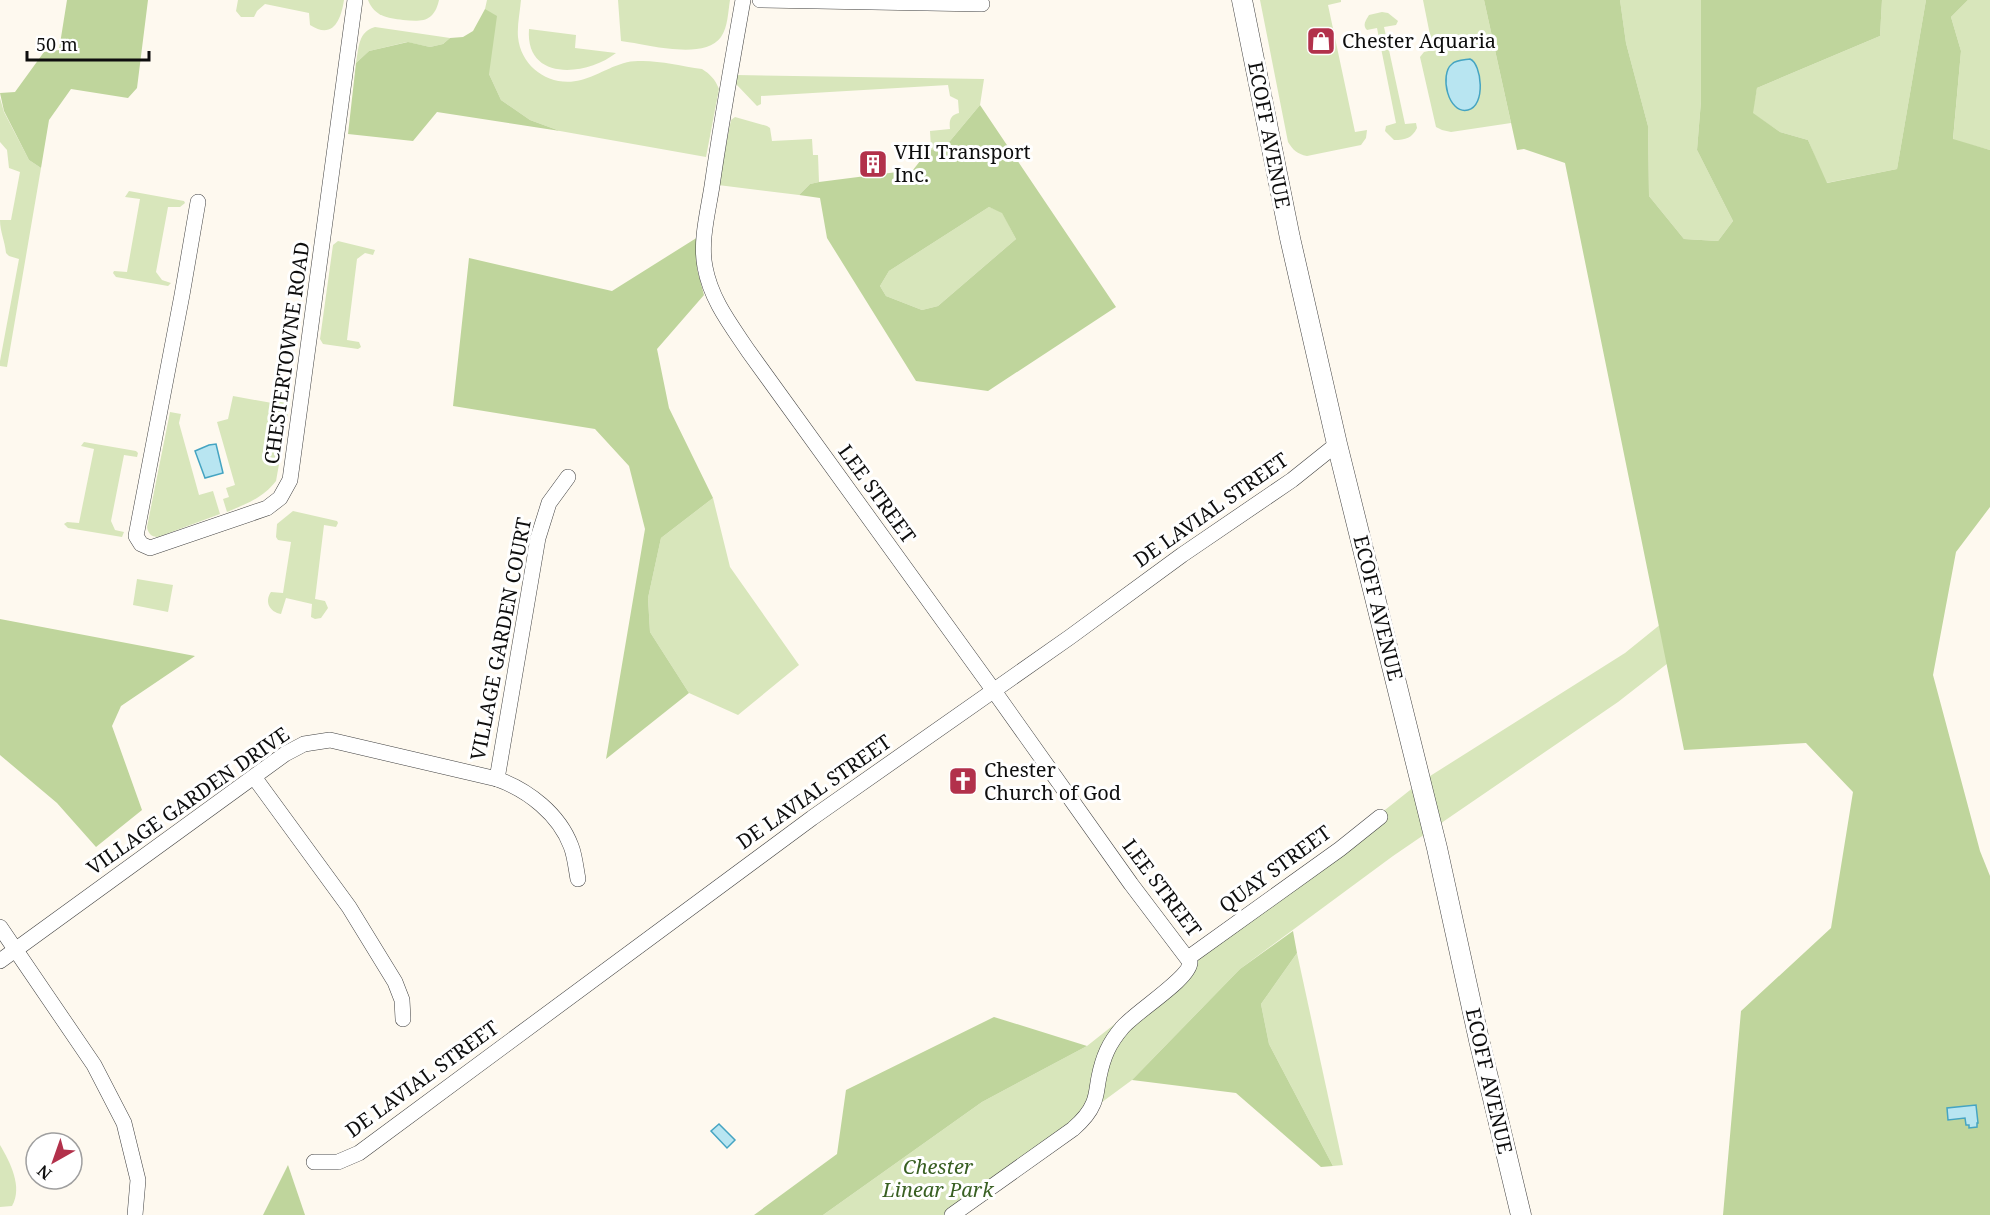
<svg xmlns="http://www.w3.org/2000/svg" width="1990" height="1215" font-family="'Noto Serif',serif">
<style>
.green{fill:#d8e6bb}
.forest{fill:#bfd59c;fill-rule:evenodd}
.water{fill:#b8e5f1;stroke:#45a4c2;stroke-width:1.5}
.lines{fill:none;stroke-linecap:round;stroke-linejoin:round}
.minor-casing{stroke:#414141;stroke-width:16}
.tertiary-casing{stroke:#414141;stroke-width:21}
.minor{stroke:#fff;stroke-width:15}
.tertiary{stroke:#fff;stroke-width:20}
.labels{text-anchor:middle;stroke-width:6;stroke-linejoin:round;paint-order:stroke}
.poi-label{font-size:20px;fill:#0e0e0e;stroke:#fff;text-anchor:start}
.street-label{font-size:20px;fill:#0e0e0e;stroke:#fff}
.park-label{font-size:20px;font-style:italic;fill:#396023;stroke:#fff}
</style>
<rect width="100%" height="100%" fill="#fef9ef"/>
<!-- green -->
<g class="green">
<path d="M238 0H344C341 20 333 40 310 25L309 13 265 4 257 11 254 17H241L236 11Z"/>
<path d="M368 0H439C434 22 422 22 403 20 387 18 374 16 368 0Z"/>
<path d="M487 0H521C520 12 517 25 518 37 521 68 551 88 581 80 600 75 618 61 638 61 658 60 681 66 702 69 710 74 715 79 719 89L706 157 560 131 530 120 501 100 489 74 485 9Z"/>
<path d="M618 0H730C728 12 728 27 721 37 704 61 646 44 621 41Z"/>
<path d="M1260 0H1341V2L1328 5 1355 132 1367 130 1366 138 1361 145 1307 156C1297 154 1293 150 1288 142Z"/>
<path d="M1423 0H1484L1511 123 1451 132 1442 130 1436 127 1420 57 1424 52 1433 50Z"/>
<path d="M1620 0H1701V101L1697 150 1733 221 1718 241 1684 239 1649 196 1648 126 1626 43Z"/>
<path d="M1882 0H1926L1897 169 1826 183 1808 140 1780 132 1752 113 1757 88 1880 36Z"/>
<path d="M1968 0H1990V150L1953 140 1961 51 1951 17Z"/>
<path d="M1382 12 1388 13 1398 21 1396 25 1384 27 1405 124 1416 123 1417 128C1412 138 1406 140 1394 140L1385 131 1386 126 1396 123 1377 28 1367 30C1362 25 1366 20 1369 15Z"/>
<path d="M375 27 450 38 443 44 430 47 407 42 369 51 356 63C359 47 358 32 375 27Z"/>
<path d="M529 29 576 35 575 48 616 53C587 76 525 82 529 29Z"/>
<path d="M736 75 984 79 980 105 950 141 927 152V148H931L930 131 950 129C949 121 950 115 959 113L958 100 950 96 948 85 761 96V104L757 106 736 84Z"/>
<path d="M0 98 4 112 29 160 41 168 7 367 0 366V361L19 259 9 256 6 253C5 241 0 232 0 220H11L20 172 9 168 7 150 0 142Z"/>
<path d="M735 117 767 126 770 128 772 141 812 139 813 155H818L819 182 810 184 799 195 718 185 731 120Z"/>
<path d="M129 191 184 201 185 203 180 207H168L156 272 162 280 171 283 168 286 116 277 113 273 114 271 127 272 140 199 125 197Z"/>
<path d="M989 207 1002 212 1016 239 938 306 922 310 886 296 880 286 889 271Z"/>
<path d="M338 241 375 250 373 255 365 253 357 259 347 340 359 342 361 347 358 349 323 344 320 339 333 245Z"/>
<path d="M283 390 288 392 291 397 276 481C263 498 246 504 227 512L223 499 229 497 226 488 235 485 217 422 228 419 233 396 272 403 277 392Z"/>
<path d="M170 412 181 414 179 423 199 495 213 491 220 514 158 537C151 537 148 533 147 527Z"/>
<path d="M1990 412 1618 702 1393 856 1240 969 1132 1080 949 1215H823L982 1102 1087 1046 1419 783 1625 653 1886 442Z"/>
<path d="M84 442 136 451 138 453 137 457 124 455 111 521 115 530 124 532 122 537 68 528 64 524 67 522 79 523 94 449 81 446Z"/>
<path d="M713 498 730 567 799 665 738 715 689 693 650 632 648 598 661 538Z"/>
<path d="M293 511 337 521 338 523 336 527 324 525 315 599 325 601 328 608 321 618 315 619 311 617 312 604 286 598 281 614C270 612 264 602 271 592L283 593 291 542 278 540 276 537 277 524Z"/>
<path d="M137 579 173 585 168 612 133 605Z"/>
<path d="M1297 953 1343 1165 1333 1166 1269 1044 1261 1004Z"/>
<path d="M0 1145C10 1162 23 1187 12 1206L0 1207Z"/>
</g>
<!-- forest -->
<g class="forest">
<path d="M67 0H148L137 88 128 98 71 89 49 120 41 168 29 160 4 111 0 93 15 92 44 52 59 50Z"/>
<path d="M1484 0H1620L1626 43 1648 126 1649 196 1684 239 1718 241 1733 221 1697 150 1701 101V0H1882L1880 36 1757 88 1753 113 1780 132 1808 140 1827 183 1897 169 1926 0H1968L1951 17 1961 51 1953 139 1990 150V507L1956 552 1933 675 1980 851 1990 876V1215H1723L1741 1011 1831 928 1853 792 1806 743 1684 750 1565 163 1524 149 1517 150Z"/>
<path d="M485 9 497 16 489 74 501 100 530 120 560 131 437 112 413 141 348 134 356 63 369 51 408 42 430 47 443 44 450 38 463 37 473 31Z"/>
<path d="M980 105 1116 307 988 391 916 381 827 238 820 198 799 195 810 184 819 182 913 170 927 152 950 141ZM989 207 1002 213 1016 239 938 306 922 310 886 296 880 286 889 271Z"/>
<path d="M698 237 697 269 704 295 657 349 669 408 713 498 661 538 648 598 650 632 689 693 606 759 645 529 629 466 595 429 453 406 469 258 612 291Z"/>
<path d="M0 619 195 656 121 706 112 726 142 810 96 847 57 803 0 755Z"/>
<path d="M1293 931 1297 953 1261 1004 1269 1044 1333 1166 1321 1167 1236 1093 1132 1080 1240 969Z"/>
<path d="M994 1017 1087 1046 982 1102 823 1215H754L837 1154 846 1090Z"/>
<path d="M288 1165 305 1215H263Z"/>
</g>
<!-- water -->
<g class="water">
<path d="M1470 59C1482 64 1486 106 1468 110 1448 115 1439 74 1452 64 1456 60 1464 60 1470 59Z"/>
<path d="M216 444 223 473 205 478 195 451 209 445Z"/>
<path d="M1976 1105 1978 1123H1977V1127L1969 1128V1125H1966L1965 1118 1948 1120 1947 1108Z"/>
<path d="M719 1124 735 1140 727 1148 711 1131Z"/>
</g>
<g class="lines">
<!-- minor casing -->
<g class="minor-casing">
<g id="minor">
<path d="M743 0C732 62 721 123 712 186 708 212 700 241 705 267 711 300 731 325 749 352L994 691 1131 884 1190 962C1191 978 1135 1012 1122 1028 1109 1043 1103 1057 1099 1077 1097 1086 1097 1096 1093 1104 1089 1114 1081 1122 1073 1129L952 1215"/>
<path d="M760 0 982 4"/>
<path d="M198 202 182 295 136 536 141 544 150 548 267 508 280 498 290 480 355 0"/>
<path d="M254 777 349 907 395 982 402 1000 403 1019"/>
<path d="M497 779 538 538 549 503 568 477"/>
<path d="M0 927 94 1065 124 1123 138 1180 135 1215"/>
<path d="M1188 958 1340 849 1380 817"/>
<path d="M0 961 285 754 304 744 330 740 497 779C528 790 559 814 571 846 575 856 576 869 578 879"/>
<path d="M314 1162H338L359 1153 812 818 1070 637 1182 555 1292 480 1337 444"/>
</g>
</g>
<!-- tertiary casing -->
<g class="tertiary-casing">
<path id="tertiary" d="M1242 0 1290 238 1337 444 1437 848 1479 1040 1521 1215"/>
</g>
<!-- minor -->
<use href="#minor" class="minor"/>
<!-- tertiary -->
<use href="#tertiary" class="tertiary"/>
</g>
<!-- icons -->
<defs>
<g id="shop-square" transform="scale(1.5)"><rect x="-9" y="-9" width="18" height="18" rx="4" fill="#b2314b" stroke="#fff"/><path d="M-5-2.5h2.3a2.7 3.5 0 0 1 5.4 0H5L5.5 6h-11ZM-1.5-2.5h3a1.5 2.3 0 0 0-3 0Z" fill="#fff"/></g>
<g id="building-square" transform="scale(1.5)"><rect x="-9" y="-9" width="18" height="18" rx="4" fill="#b2314b" stroke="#fff"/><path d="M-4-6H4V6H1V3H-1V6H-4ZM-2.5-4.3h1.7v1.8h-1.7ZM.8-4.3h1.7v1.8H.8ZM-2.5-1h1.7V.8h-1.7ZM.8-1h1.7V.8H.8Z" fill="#fff"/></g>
<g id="church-square" transform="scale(1.5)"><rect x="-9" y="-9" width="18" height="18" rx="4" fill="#b2314b" stroke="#fff"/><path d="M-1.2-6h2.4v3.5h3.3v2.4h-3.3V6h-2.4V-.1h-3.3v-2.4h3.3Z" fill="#fff"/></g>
</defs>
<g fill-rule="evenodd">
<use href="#shop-square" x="1321" y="41"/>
<use href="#building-square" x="873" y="164"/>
<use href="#church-square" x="963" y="781"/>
</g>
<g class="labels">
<!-- poi labels -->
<g class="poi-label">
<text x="1342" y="48">Chester Aquaria</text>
<text x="894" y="159">VHI Transport<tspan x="894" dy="23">Inc.</tspan></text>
<text x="984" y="777">Chester<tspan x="984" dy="23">Church of God</tspan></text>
</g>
<!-- street labels -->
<g class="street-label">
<text transform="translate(1269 135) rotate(79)" y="7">ECOFF AVENUE</text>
<text transform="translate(287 353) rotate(-82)" y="7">CHESTERTOWNE ROAD</text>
<text transform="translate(877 494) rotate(54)" y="7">LEE STREET</text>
<text transform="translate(1211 510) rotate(-35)" y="7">DE LAVIAL STREET</text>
<text transform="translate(1378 608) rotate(76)" y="7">ECOFF AVENUE</text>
<text transform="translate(501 639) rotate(-79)" y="7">VILLAGE GARDEN COURT</text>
<text transform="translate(814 792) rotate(-35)" y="7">DE LAVIAL STREET</text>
<text transform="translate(188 801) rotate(-35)" y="7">VILLAGE GARDEN DRIVE</text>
<text transform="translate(1275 869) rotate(-36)" y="7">QUAY STREET</text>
<text transform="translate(1162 888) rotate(53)" y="7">LEE STREET</text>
<text transform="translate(422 1079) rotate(-36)" y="7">DE LAVIAL STREET</text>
<text transform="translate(1489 1081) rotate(77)" y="7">ECOFF AVENUE</text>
</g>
<!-- park labels -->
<g class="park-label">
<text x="938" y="1174">Chester<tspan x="938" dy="23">Linear Park</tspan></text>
</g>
</g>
<!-- north arrow -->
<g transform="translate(54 1161) rotate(220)"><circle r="28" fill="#ffffff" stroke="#9f9f9f" stroke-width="1.5"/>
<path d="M0-4.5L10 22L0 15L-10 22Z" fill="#b2314b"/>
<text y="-9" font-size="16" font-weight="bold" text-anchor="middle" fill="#0e0e0e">N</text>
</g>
<!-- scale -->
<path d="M27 51v9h122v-9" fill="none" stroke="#0e0e0e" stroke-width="3"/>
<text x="36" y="51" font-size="18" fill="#0e0e0e" stroke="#ffffff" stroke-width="4.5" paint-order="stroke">50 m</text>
</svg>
